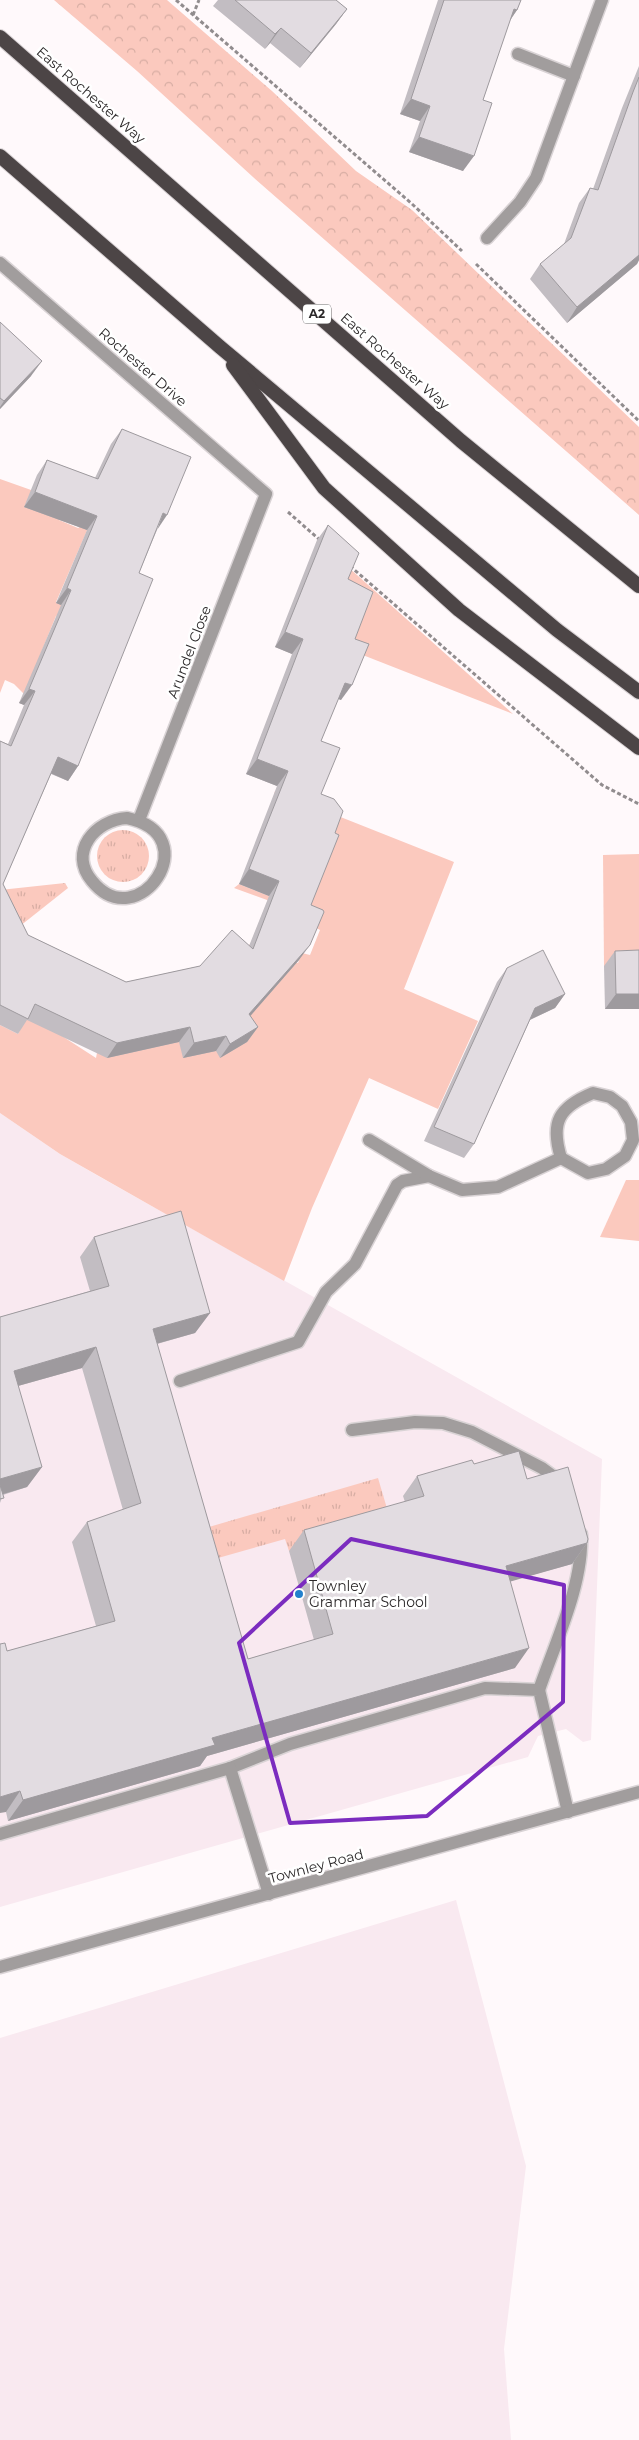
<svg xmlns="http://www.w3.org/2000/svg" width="639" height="2440" font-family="Montserrat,sans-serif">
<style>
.built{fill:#f9e9f0}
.grass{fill:url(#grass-tufts)}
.forest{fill:url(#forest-crowns)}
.garden{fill:#fbc9be}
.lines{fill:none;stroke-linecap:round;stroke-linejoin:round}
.service-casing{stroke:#d9d3d5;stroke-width:15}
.minor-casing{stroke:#d9d3d5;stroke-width:15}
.tertiary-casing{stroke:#d9d3d5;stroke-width:15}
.trunk-casing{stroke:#d9d3d5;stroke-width:16}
.path{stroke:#918c8e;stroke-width:3;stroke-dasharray:4 2.5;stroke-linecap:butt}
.service{stroke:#a19d9d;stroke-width:12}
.minor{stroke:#a19d9d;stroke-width:12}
.tertiary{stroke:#a19d9d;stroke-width:12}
.trunk{stroke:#4c4546;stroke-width:14}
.wall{fill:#c2bdc2}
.shaded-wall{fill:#9e9a9e}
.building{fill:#e2dce1;stroke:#9e9a9e}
.marked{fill:none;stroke:#7b2cbf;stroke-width:4;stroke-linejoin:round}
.poi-dot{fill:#2281cd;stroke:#fff;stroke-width:2}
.labels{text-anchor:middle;stroke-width:5;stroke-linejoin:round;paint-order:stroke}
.shield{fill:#fff;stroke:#6b6869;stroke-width:1}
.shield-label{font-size:12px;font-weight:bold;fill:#2b2829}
.street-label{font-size:14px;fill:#2b2829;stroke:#fff}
.poi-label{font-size:14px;fill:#2b2829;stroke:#fff;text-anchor:start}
</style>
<defs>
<pattern id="grass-tufts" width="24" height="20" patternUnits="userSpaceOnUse" patternTransform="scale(1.25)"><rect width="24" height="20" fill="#fbc9be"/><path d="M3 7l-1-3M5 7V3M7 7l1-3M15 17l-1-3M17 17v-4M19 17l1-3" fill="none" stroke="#d7ada3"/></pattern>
<pattern id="forest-crowns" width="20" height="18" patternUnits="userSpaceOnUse" patternTransform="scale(1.25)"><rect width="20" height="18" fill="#fbc9be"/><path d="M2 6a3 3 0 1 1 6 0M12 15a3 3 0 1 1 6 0" fill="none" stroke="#d7ada3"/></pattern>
</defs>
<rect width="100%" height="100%" fill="#fff9fb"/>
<!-- built -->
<g class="built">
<path d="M0 1113 60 1154 100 1177 602 1459 591 1740 583 1742 566 1729 538 1736 528 1757 0 1907Z"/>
<path d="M456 1900 526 2166 504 2349 511 2440H0V2038Z"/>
</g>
<!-- grass -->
<g class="grass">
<circle cx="123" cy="856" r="26"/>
<path d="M65 883 68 888 10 934 0 890Z"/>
<path d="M378 1478 391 1522 289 1551 285 1539 211 1560 202 1529Z"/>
</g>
<!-- forest -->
<path class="forest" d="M54 0H167L272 91 356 171 412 210 639 427V515L253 177 137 71Z"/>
<!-- garden -->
<g class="garden">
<path d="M0 479 65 502 59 520 78 528 92 519 56 602 71 609 56 616 40 655 39 709 14 684 5 680 0 693Z"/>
<path d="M348 567 513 714 327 641 338 594Z"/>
<path d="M275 791 454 862 404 989 478 1021 438 1109 369 1078 312 1208 284 1281 60 1154 0 1113V1025L18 1034 28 1014 96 1058 101 1032 237 959 250 944 298 963 302 953 310 955 320 930 267 900 234 888 239 884 305 910 321 813 274 795Z"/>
<path d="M639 854V965L604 966 603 855Z"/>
<path d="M626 1180H639V1241L600 1237Z"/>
</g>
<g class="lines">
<!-- service casing -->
<g class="service-casing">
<g id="service">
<path d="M180 1381 298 1342 326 1292 355 1264 397 1185 403 1181 429 1176"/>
<path d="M352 1430 415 1422 443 1423 472 1432 542 1468 561 1482"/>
<path d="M539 1690C555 1643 584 1583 581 1534"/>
<path d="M230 1768 290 1744 485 1688 539 1690 568 1812"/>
<path d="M0 1834 230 1768 269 1894"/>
</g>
</g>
<!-- minor casing -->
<g class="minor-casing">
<g id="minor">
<path d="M518 54 574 76"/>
<path d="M487 238 520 202 536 178 602 0"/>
<path d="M0 263 266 494 139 820"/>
<path d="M127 818C209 835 138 938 92 881 68 852 95 820 127 818Z"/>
<path d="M593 1093 610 1097 622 1106 631 1122 633 1140 625 1156 606 1169 588 1173 561 1158C550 1122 559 1107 593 1093Z"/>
<path d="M369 1140 429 1176 462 1190 498 1187 561 1158"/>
</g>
</g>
<!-- tertiary casing -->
<g class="tertiary-casing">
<path id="tertiary" d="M0 1967 639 1792"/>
</g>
<!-- trunk casing -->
<g class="trunk-casing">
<g id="trunk">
<path d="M0 37 461 441 639 586"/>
<path d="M0 156 220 347 557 630 639 692"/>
<path d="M233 365 324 488 459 610 639 748"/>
</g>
</g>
<!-- path -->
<g class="path">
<path d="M176 0 411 203 462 251"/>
<path d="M193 15 199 0"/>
<path d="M476 264 639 421"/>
<path d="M288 512 321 541"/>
<path d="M350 566 602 785 639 804"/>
</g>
<!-- service -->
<use href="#service" class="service"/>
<!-- minor -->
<use href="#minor" class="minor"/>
<!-- tertiary -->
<use href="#tertiary" class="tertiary"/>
<!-- trunk -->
<use href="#trunk" class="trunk"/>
</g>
<!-- wall -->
<g class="wall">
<path d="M218 0H336L347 9 336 24 300 68 270 43 265 49 213 6Z"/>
<path d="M438 0H521L517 10 510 20 483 100 463 171 409 152 420 121 400 114Z"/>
<path d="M639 66V260L637 264 567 323 530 279 540 264 564 244 579 203 590 188 593 189 622 108Z"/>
<path d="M0 322 31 376 0 409Z"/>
<path d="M122 429 157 530 139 573 78 766 68 781 51 774 3 884 28 935 126 982 200 966 249 946 269 896 239 884 277 786 246 774 292 654 275 647 317 540 328 525 348 579 355 639 341 700 338 699 321 741V794L335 833 311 905 299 960 250 1016 258 1027 247 1042 220 1058 216 1051 183 1058 179 1042 107 1058 27 1020 18 1034 0 1025V741L8 744 24 705 19 703 61 605 56 603 87 530 24 507 37 475 47 460 95 478 111 444Z"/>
<path d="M615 951 639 1009H605L604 966Z"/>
<path d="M507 968 565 994 555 1008 530 1020 474 1144 464 1158 424 1141 497 982Z"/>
<path d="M94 1237 210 1313 195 1333 157 1344 248 1659 314 1640 289 1551 304 1530 405 1502 403 1496 417 1476 474 1464 527 1479 587 1543 572 1564 510 1581 515 1668 207 1756 200 1766 8 1821 6 1812 7 1651 96 1626 72 1542 87 1522 123 1510 82 1368 18 1386 42 1467 27 1487 3 1495 0 1503V1317L90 1291 80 1257Z"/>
</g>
<!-- shaded-wall -->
<g class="shaded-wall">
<path d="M347 9 336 24 300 68 311 53Z"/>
<path d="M514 9 517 10 507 25Z"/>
<path d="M281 28 270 43 265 49 275 34Z"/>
<path d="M411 99 430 106 420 121 400 114Z"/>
<path d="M419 137 474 156 463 171 409 152Z"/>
<path d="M639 255V260L637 264 567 323 577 307Z"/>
<path d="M42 361 31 376 0 409V407L4 401Z"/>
<path d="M35 492 97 516 87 530 24 507Z"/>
<path d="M163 513 167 515 157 530Z"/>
<path d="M67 588 71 590 61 605 56 603Z"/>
<path d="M285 632 303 639 292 654 275 647Z"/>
<path d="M345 683 352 685 341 700 334 697Z"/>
<path d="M29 689 35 691 24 705 19 703Z"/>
<path d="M58 757 78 766 68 781 48 772Z"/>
<path d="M257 759 288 771 277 786 246 774Z"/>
<path d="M249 869 279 881 269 896 239 884Z"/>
<path d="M310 945 299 960 239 1029 249 1014Z"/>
<path d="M565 994 555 1008 525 1022 535 1008Z"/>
<path d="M616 994H639V1009H605Z"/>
<path d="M190 1027 179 1042 107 1058 117 1043Z"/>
<path d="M258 1027 247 1042 220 1058 230 1044Z"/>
<path d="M226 1036 216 1051 183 1058 194 1043Z"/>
<path d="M210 1313 195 1333 138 1349 153 1329Z"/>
<path d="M96 1347 82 1368 0 1391 14 1371Z"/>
<path d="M42 1467 27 1487 0 1495V1479Z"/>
<path d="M587 1543 572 1564 491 1587 506 1566Z"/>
<path d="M529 1648 515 1668 207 1756 200 1766 8 1821 23 1800 212 1738Z"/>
<path d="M20 1791 6 1812 0 1813V1797Z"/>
</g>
<!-- building -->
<g class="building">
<path d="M235 0H336L347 9 311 53 281 28 275 34Z"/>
<path d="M444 0H521L517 10 514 9 483 100 492 103 474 156 419 137 430 106 411 99Z"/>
<path d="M639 77V255L577 307 540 264 571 238 590 188 598 190 633 92Z"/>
<path d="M0 322 42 361 4 401 0 398Z"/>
<path d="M122 429 191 457 167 515 163 513 139 573 153 579 78 766 58 757 3 884 28 935 126 982 200 966 232 930 253 949 279 881 249 869 288 771 257 759 303 639 285 632 328 525 359 553 348 579 373 592 355 639 369 644 352 685 345 683 321 741 340 748 321 794 334 799 343 811 335 833 339 835 311 905 323 910 324 912 310 945 249 1014 258 1027 230 1044 226 1036 194 1043 190 1027 117 1043 35 1004 28 1019 0 1005V741L11 746 35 691 29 689 71 590 67 588 97 516 35 492 47 460 98 479Z"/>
<path d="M543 950 565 994 535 1008 474 1144 434 1127 507 968Z"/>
<path d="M639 950V994H616L615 951Z"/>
<path d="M181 1211 210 1313 153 1329 248 1659 333 1634 304 1530 424 1496 417 1476 472 1460 474 1464 519 1451 527 1479 568 1467 588 1539 587 1543 506 1566 529 1648 212 1738 215 1745 23 1800 20 1791 0 1797V1644L5 1643 7 1651 115 1621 87 1522 141 1503 96 1347 14 1371 42 1467 0 1479V1317L109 1286 94 1237Z"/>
<path d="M0 1485 4 1498 0 1499Z"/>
</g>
<!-- marked area -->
<path class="marked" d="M351 1539 564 1585 563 1702 427 1816 290 1823 239 1643Z"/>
<!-- markers -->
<circle class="poi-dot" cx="299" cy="1594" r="5"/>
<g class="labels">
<!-- shield labels -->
<rect class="shield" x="303" y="304.5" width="28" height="19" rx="4"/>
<g class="shield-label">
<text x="317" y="318">A2</text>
</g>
<!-- street labels -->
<g class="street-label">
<text transform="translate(91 95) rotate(41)" y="5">East Rochester Way</text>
<text transform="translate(395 361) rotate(41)" y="5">East Rochester Way</text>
<text transform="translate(143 367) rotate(41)" y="5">Rochester Drive</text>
<text transform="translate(189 652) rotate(-69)" y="5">Arundel Close</text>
<text transform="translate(316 1866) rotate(-15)" y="5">Townley Road</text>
</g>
<!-- poi labels -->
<g class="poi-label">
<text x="309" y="1591">Townley<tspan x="309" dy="16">Grammar School</tspan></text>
</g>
</g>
</svg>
